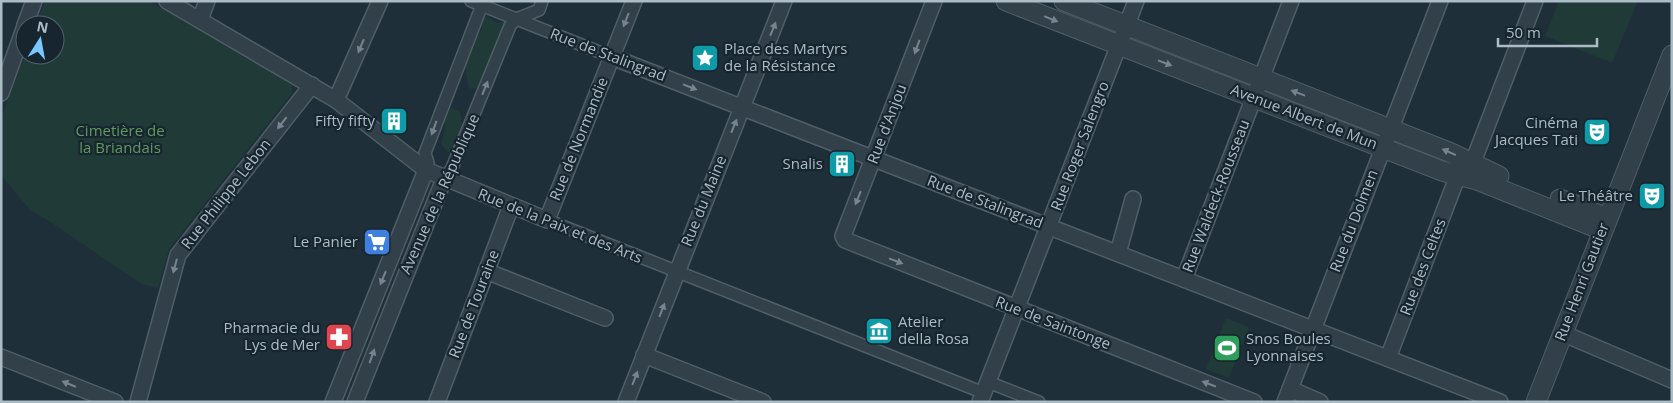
<svg xmlns="http://www.w3.org/2000/svg" width="1673" height="403" font-family="'Open Sans',sans-serif">
<style>
.green{fill:#203a38}
.lines{fill:none;stroke-linecap:round;stroke-linejoin:round}
.pedestrian-casing{stroke:#4f5e67;stroke-width:14}
.minor-casing{stroke:#4f5e67;stroke-width:18}
.tertiary-casing{stroke:#4f5e67;stroke-width:21}
.pedestrian{stroke:#324049;stroke-width:11}
.minor{stroke:#324049;stroke-width:15}
.tertiary{stroke:#324049;stroke-width:19}
.oneway{fill:#75848e}
.labels{text-anchor:middle;stroke-width:4.5;stroke-linejoin:round;paint-order:stroke}
.poi-label{font-size:15px;fill:#acbcc6;stroke:#17252e;text-anchor:end}
.street-label{font-size:15px;fill:#acbcc6;stroke:#17252e}
.park-label{font-size:15px;fill:#619962;stroke:#17252e}
</style>
<rect width="100%" height="100%" fill="#1e2f39"/>
<!-- green -->
<g class="green">
<path d="M45 1H149L292 85V93L169 249 158 288 142 284 49 221 30 210 1 175V118L25 55H55V25H36Z"/>
<path d="M1559 1H1638L1612 63 1545 36Z"/>
<path d="M484 17 489 18 497 23 503 21 505 24C504 31 501 32 498 37 495 42 497 48 496 53 493 62 483 82 478 88L471 89 468 86 465 65 473 42 481 32Z"/>
<path d="M452 108 460 112C464 123 459 130 461 141L453 152H448L441 144 445 129 444 115Z"/>
<path d="M1226 318 1249 327 1229 378 1206 369Z"/>
</g>
<g class="lines">
<!-- pedestrian casing -->
<g class="pedestrian-casing">
<g id="pedestrian">
<path d="M471 1 612 57"/>
<path d="M426 170 428 163 425 153 482 5 479 1"/>
<path d="M444 179 452 168 510 26 516 19 539 10 542 1"/>
<path d="M547 220 984 393"/>
<path d="M988 382 1039 402"/>
</g>
</g>
<!-- minor casing -->
<g class="minor-casing">
<g id="minor">
<path d="M167 1 336 100 426 170 547 220 634 1"/>
<path d="M934 1 843 236 845 240 1254 402"/>
<path d="M200 20 207 1"/>
<path d="M25 25 34 1"/>
<path d="M612 57 1500 402"/>
<path d="M1 93 25 26"/>
<path d="M336 100 380 1"/>
<path d="M1118 253 1133 199"/>
<path d="M486 271 605 318"/>
<path d="M1184 279 1291 1"/>
<path d="M1562 333 1672 380"/>
<path d="M644 355 763 402"/>
<path d="M1 357 115 402"/>
<path d="M1388 358 1458 175 1472 163 1475 157 1535 1"/>
<path d="M1290 389 1320 402"/>
<path d="M138 402 178 255 312 85"/>
<path d="M333 402 426 170"/>
<path d="M355 402 444 179"/>
<path d="M437 402 511 206"/>
<path d="M626 402 784 1"/>
<path d="M980 402 1136 1"/>
<path d="M1285 402 1440 1"/>
</g>
</g>
<!-- tertiary casing -->
<g class="tertiary-casing">
<g id="tertiary">
<path d="M1006 1 1442 171 1477 180 1602 230"/>
<path d="M1064 1 1449 152 1499 176"/>
<path d="M1560 199 1607 218"/>
<path d="M1536 402 1672 55"/>
</g>
</g>
<!-- pedestrian -->
<use href="#pedestrian" class="pedestrian"/>
<!-- minor -->
<use href="#minor" class="minor"/>
<!-- tertiary -->
<use href="#tertiary" class="tertiary"/>
</g>
<!-- one-way arrows -->
<defs><path id="oneway-solid" d="M-6-.8H1V-3.2L6.5 0L1 3.2V.8H-6Z" transform="scale(1.25)"/></defs>
<g class="oneway">
<use href="#oneway-solid" transform="translate(1051 19) rotate(22)"/>
<use href="#oneway-solid" transform="translate(626 20) rotate(111)"/>
<use href="#oneway-solid" transform="translate(773 29) rotate(-68)"/>
<use href="#oneway-solid" transform="translate(361 46) rotate(113)"/>
<use href="#oneway-solid" transform="translate(917 47) rotate(110)"/>
<use href="#oneway-solid" transform="translate(1165 63) rotate(21)"/>
<use href="#oneway-solid" transform="translate(690 87) rotate(21)"/>
<use href="#oneway-solid" transform="translate(485 88) rotate(-68)"/>
<use href="#oneway-solid" transform="translate(1298 93) rotate(-159)"/>
<use href="#oneway-solid" transform="translate(282 123) rotate(128)"/>
<use href="#oneway-solid" transform="translate(734 126) rotate(-68)"/>
<use href="#oneway-solid" transform="translate(434 128) rotate(110)"/>
<use href="#oneway-solid" transform="translate(1449 152) rotate(-156)"/>
<use href="#oneway-solid" transform="translate(858 198) rotate(112)"/>
<use href="#oneway-solid" transform="translate(896 261) rotate(21)"/>
<use href="#oneway-solid" transform="translate(175 266) rotate(105)"/>
<use href="#oneway-solid" transform="translate(383 278) rotate(112)"/>
<use href="#oneway-solid" transform="translate(662 310) rotate(-69)"/>
<use href="#oneway-solid" transform="translate(372 356) rotate(-70)"/>
<use href="#oneway-solid" transform="translate(635 378) rotate(-69)"/>
<use href="#oneway-solid" transform="translate(69 384) rotate(-158)"/>
<use href="#oneway-solid" transform="translate(1209 384) rotate(-159)"/>
</g>
<!-- icons -->
<defs>
<g id="sight-square" transform="scale(1.4375)"><rect x="-9" y="-9" width="18" height="18" rx="4" fill="#0f9aa8" stroke="#17252e"/><path d="M0-6L1.8-2.2L6-1.7L2.9 1.2L3.7 5.4L0 3.3L-3.7 5.4L-2.9 1.2L-6-1.7L-1.8-2.2Z" fill="#fff"/></g>
<g id="building-square" transform="scale(1.4375)"><rect x="-9" y="-9" width="18" height="18" rx="4" fill="#0f9aa8" stroke="#17252e"/><path d="M-4-6H4V6H1V3H-1V6H-4ZM-2.5-4.3h1.7v1.8h-1.7ZM.8-4.3h1.7v1.8H.8ZM-2.5-1h1.7V.8h-1.7ZM.8-1h1.7V.8H.8Z" fill="#fff"/></g>
<g id="theatre-square" transform="scale(1.4375)"><rect x="-9" y="-9" width="18" height="18" rx="4" fill="#0f9aa8" stroke="#17252e"/><path d="M-5-5.5Q0-4 5-5.5V0Q5 5 0 6Q-5 5-5 0ZM-3.3-2.5H-1v1.5H-3.3ZM1-2.5H3.3v1.5H1ZM-2.8 1Q0 5.5 2.8 1Z" fill="#fff"/></g>
<g id="supermarket-square" transform="scale(1.4375)"><rect x="-9" y="-9" width="18" height="18" rx="4" fill="#3f7fe0" stroke="#17252e"/><path d="M-6-5.5h2.5l.6 2H6L4.5 2H-2.5L-4.4-4H-6ZM-1.5 3.2a1.3 1.3 0 1 0 .1 0ZM3 3.2a1.3 1.3 0 1 0 .1 0Z" fill="#fff"/></g>
<g id="museum-square" transform="scale(1.4375)"><rect x="-9" y="-9" width="18" height="18" rx="4" fill="#0f9aa8" stroke="#17252e"/><path d="M0-6L6-3V-2H-6V-3ZM-5-1h2V3h-2ZM-1-1h2V3h-2ZM3-1h2V3H3ZM-6 4H6V6H-6Z" fill="#fff"/></g>
<g id="pharmacy-square" transform="scale(1.4375)"><rect x="-9" y="-9" width="18" height="18" rx="4" fill="#e0444e" stroke="#17252e"/><path d="M-2-6h4v4h4v4h-4v4h-4v-4h-4v-4h4Z" fill="#fff"/></g>
<g id="stadium-square" transform="scale(1.4375)"><rect x="-9" y="-9" width="18" height="18" rx="4" fill="#2e9e5b" stroke="#17252e"/><path d="M0-5a6.5 5 0 1 0 0 10a6.5 5 0 1 0 0-10ZM-3.5-1.8h7v3.6h-7Z" fill="#fff"/></g>
</defs>
<g fill-rule="evenodd">
<use href="#sight-square" x="705" y="58"/>
<use href="#building-square" x="394" y="121"/>
<use href="#theatre-square" x="1597" y="132"/>
<use href="#building-square" x="842" y="164"/>
<use href="#theatre-square" x="1652" y="196"/>
<use href="#supermarket-square" x="377" y="242"/>
<use href="#museum-square" x="879" y="331"/>
<use href="#pharmacy-square" x="339" y="337"/>
<use href="#stadium-square" x="1227" y="348"/>
</g>
<g class="labels">
<!-- poi labels -->
<g class="poi-label">
<text x="724" y="54" text-anchor="start">Place des Martyrs<tspan x="724" dy="17">de la Résistance</tspan></text>
<text x="375" y="126">Fifty fifty</text>
<text x="1578" y="128">Cinéma<tspan x="1578" dy="17">Jacques Tati</tspan></text>
<text x="823" y="169">Snalis</text>
<text x="1633" y="201">Le Théâtre</text>
<text x="358" y="247">Le Panier</text>
<text x="898" y="327" text-anchor="start">Atelier<tspan x="898" dy="17">della Rosa</tspan></text>
<text x="320" y="333">Pharmacie du<tspan x="320" dy="17">Lys de Mer</tspan></text>
<text x="1246" y="344" text-anchor="start">Snos Boules<tspan x="1246" dy="17">Lyonnaises</tspan></text>
</g>
<!-- street labels -->
<g class="street-label">
<text transform="translate(608 55) rotate(21)" y="5">Rue de Stalingrad</text>
<text transform="translate(1304 117) rotate(21)" y="5">Avenue Albert de Mun</text>
<text transform="translate(887 124) rotate(-69)" y="5">Rue d'Anjou</text>
<text transform="translate(579 139) rotate(-68)" y="5">Rue de Normandie</text>
<text transform="translate(1080 146) rotate(-69)" y="5">Rue Roger Salengro</text>
<text transform="translate(226 194) rotate(-52)" y="5">Rue Philippe Lebon</text>
<text transform="translate(440 194) rotate(-66)" y="5">Avenue de la République</text>
<text transform="translate(1216 196) rotate(-69)" y="5">Rue Waldeck-Rousseau</text>
<text transform="translate(704 201) rotate(-68)" y="5">Rue du Maine</text>
<text transform="translate(985 202) rotate(21)" y="5">Rue de Stalingrad</text>
<text transform="translate(1354 221) rotate(-69)" y="5">Rue du Dolmen</text>
<text transform="translate(560 226) rotate(22)" y="5">Rue de la Paix et des Arts</text>
<text transform="translate(1423 267) rotate(-69)" y="5">Rue des Celtes</text>
<text transform="translate(1582 282) rotate(-69)" y="5">Rue Henri Gautier</text>
<text transform="translate(474 304) rotate(-69)" y="5">Rue de Touraine</text>
<text transform="translate(1053 323) rotate(21)" y="5">Rue de Saintonge</text>
</g>
<!-- park labels -->
<g class="park-label">
<text x="120" y="136">Cimetière de<tspan x="120" dy="17">la Briandais</tspan></text>
</g>
</g>
<!-- border -->
<rect width="1673" height="403" fill="none" stroke="#acbcc6" stroke-width="5"/>
<!-- north arrow -->
<g transform="translate(40 40) rotate(11)"><circle r="24" fill="#17252e" stroke="#53616b"/>
<path d="M0-4L9 19L0 12L-9 19Z" fill="#78c8ff"/>
<text y="-8" font-size="14" font-weight="bold" text-anchor="middle" fill="#acbcc6">N</text>
</g>
<!-- scale -->
<path d="M1498 38v8h99v-8" fill="none" stroke="#acbcc6" stroke-width="2.5"/>
<text x="1506" y="38" font-size="15" fill="#acbcc6" stroke="#17252e" stroke-width="4" paint-order="stroke">50 m</text>
</svg>
